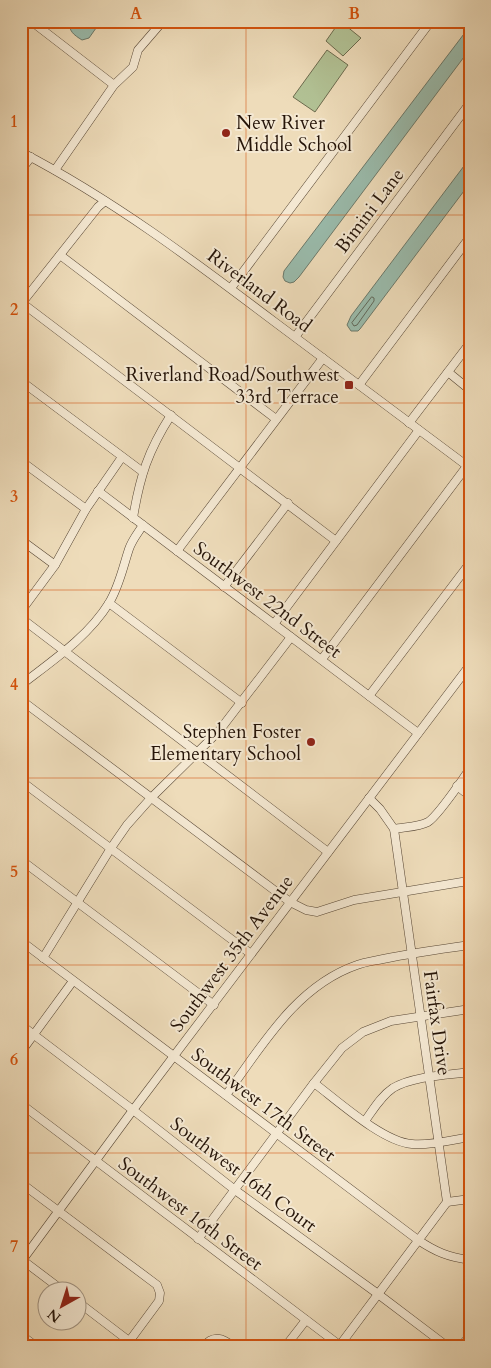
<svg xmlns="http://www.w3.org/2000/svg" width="491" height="1368" font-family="Cardo,serif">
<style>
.green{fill:#b2c295;stroke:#6c6b4e}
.water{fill:#9abcad;stroke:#6b796b}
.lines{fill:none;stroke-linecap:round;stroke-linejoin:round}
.shore{stroke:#60685a;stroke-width:1}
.minor-casing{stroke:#574634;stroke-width:9}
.minor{stroke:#f4e8d2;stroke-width:8}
.grid{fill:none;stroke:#d4520c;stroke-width:1;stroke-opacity:0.55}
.poi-dot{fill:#8f2418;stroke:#f4e8d2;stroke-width:2}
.labels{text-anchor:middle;stroke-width:4;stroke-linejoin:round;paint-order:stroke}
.poi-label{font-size:19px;fill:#251408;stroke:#f4e8d2;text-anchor:end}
.street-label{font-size:19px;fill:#251408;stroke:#f4e8d2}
.neatline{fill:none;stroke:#d4520c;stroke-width:2}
.grid-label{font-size:16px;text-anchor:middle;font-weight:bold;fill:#d4520c}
</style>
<rect width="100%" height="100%" fill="#eedcba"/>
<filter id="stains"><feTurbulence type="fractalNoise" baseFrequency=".004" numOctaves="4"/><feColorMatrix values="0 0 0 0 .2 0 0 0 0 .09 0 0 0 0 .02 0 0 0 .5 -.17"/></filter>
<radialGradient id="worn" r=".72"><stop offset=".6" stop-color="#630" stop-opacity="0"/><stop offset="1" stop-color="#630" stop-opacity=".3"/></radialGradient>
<!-- green -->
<g class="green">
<path d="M340 21 361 38 343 56 326 41Z"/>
<path d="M327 50 348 65 315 112 293 97Z"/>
</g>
<!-- water -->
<g class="water">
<path d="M70 21H101L89 38 82 40C74 35 68 31 70 21Z"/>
<path d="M470 26V49L299 277 294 282 290 283 285 281 283 277 284 271Z"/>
<path d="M470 158V183L360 329 358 331H351L347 325 351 316Z"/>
</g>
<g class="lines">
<!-- shore -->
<path class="shore" d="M372 297 374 298V301L357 325 354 326 352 323Z"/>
<!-- minor casing -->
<g class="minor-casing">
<g id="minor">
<path d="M31 21 114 85"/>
<path d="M21 31 29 21"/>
<path d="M21 152C112 199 194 261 276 323 340 371 405 419 470 468"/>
<path d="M21 170 31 157"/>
<path d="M55 170 114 85 133 67 138 50 163 21"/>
<path d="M60 255 276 419"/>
<path d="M231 288 431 21"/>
<path d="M22 303 336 541"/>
<path d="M21 304 98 207 105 201"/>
<path d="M295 337 470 103"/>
<path d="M448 372 470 390"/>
<path d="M21 381 143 472"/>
<path d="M359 385 470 237"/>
<path d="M409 423 470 343"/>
<path d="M21 461 86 509"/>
<path d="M98 491 418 733"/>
<path d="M133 518C140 476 148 451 171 415"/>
<path d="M21 540 55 565"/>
<path d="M177 551 323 358"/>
<path d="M224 587 288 503"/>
<path d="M109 603 242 703"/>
<path d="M21 611 55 565 86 509 122 457"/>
<path d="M21 618 328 852"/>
<path d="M274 624 419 430"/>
<path d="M322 659 467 466"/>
<path d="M21 685C52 661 88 637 109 603 119 587 123 567 129 549 132 540 138 533 143 525"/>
<path d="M369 696 470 563"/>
<path d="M21 700 290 902 306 910 317 912 354 900 462 882 470 883"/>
<path d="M21 781 251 954"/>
<path d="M457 786 470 796"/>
<path d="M394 829C405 827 419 827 428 822 439 815 461 781 470 769"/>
<path d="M21 860 214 1005"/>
<path d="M21 941 418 1240C436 1252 448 1257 470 1260"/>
<path d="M43 958 111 848 127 825 151 798 219 731 291 637"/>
<path d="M21 1025 133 1110 235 1190 378 1294 448 1347"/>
<path d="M21 1052 73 981"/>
<path d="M314 1083C338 1101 383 1142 412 1144 429 1146 452 1140 470 1137"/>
<path d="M226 1095C262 1046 296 986 357 965 365 962 374 961 383 959 412 953 441 949 470 945"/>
<path d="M21 1104 342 1347"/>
<path d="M365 1121C373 1110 381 1096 393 1088 413 1076 447 1075 470 1072"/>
<path d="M21 1183 157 1285 160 1293 159 1301 125 1347"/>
<path d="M447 1202 470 1199"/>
<path d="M198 1239 314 1083 342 1048 363 1032 391 1021 470 1009"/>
<path d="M21 1259 62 1290"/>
<path d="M21 1262 133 1110 470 665"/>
<path d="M78 1302 129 1341"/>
<path d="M21 1335 37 1347"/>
<path d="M340 1345 447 1202 394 829 380 809 369 798"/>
<path d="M203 1347C213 1334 223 1338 234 1347"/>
<path d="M285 1347 306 1320"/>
<path d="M460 1347 470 1336"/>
</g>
</g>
<!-- minor -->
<use href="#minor" class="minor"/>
</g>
<!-- grid -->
<path class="grid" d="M246 21V1347M21 215H470M21 403H470M21 590H470M21 778H470M21 965H470M21 1153H470"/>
<!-- markers -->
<g class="poi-dot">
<circle cx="226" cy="133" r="5"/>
<rect x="344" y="380" width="10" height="10" rx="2.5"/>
<circle cx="311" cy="742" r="5"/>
</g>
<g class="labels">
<!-- poi labels -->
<g class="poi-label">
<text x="236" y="129" text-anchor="start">New River<tspan x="236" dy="22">Middle School</tspan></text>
<text x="339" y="381">Riverland Road/Southwest<tspan x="339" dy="22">33rd Terrace</tspan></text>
<text x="301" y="738">Stephen Foster<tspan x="301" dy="22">Elementary School</tspan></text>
</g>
<!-- street labels -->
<g class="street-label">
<text transform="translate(369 210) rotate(-53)" y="7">Bimini Lane</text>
<text transform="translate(260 290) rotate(37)" y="7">Riverland Road</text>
<text transform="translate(268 599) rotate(37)" y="7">Southwest 22nd Street</text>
<text transform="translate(231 953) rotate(-53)" y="7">Southwest 35th Avenue</text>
<text transform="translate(438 1023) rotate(82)" y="7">Fairfax Drive</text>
<text transform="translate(264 1104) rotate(37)" y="7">Southwest 17th Street</text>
<text transform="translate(244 1174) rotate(37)" y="7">Southwest 16th Court</text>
<text transform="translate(191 1213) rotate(37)" y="7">Southwest 16th Street</text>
</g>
</g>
<!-- margin -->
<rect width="491" height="1368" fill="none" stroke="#eedcba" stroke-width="55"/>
<!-- north arrow -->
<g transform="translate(62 1306) rotate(219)"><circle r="24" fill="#f4e8d2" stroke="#a19381"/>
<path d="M0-4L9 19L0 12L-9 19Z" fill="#8f2418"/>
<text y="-8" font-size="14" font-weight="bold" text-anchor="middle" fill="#251408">N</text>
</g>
<rect x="28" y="28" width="436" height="1312" class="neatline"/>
<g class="grid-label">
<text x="136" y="19">A</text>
<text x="354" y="19">B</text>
<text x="14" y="127">1</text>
<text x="14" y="315">2</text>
<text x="14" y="502">3</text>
<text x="14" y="690">4</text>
<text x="14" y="877">5</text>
<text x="14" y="1065">6</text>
<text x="14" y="1252">7</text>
</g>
<rect width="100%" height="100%" filter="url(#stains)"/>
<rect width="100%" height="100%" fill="url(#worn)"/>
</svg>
